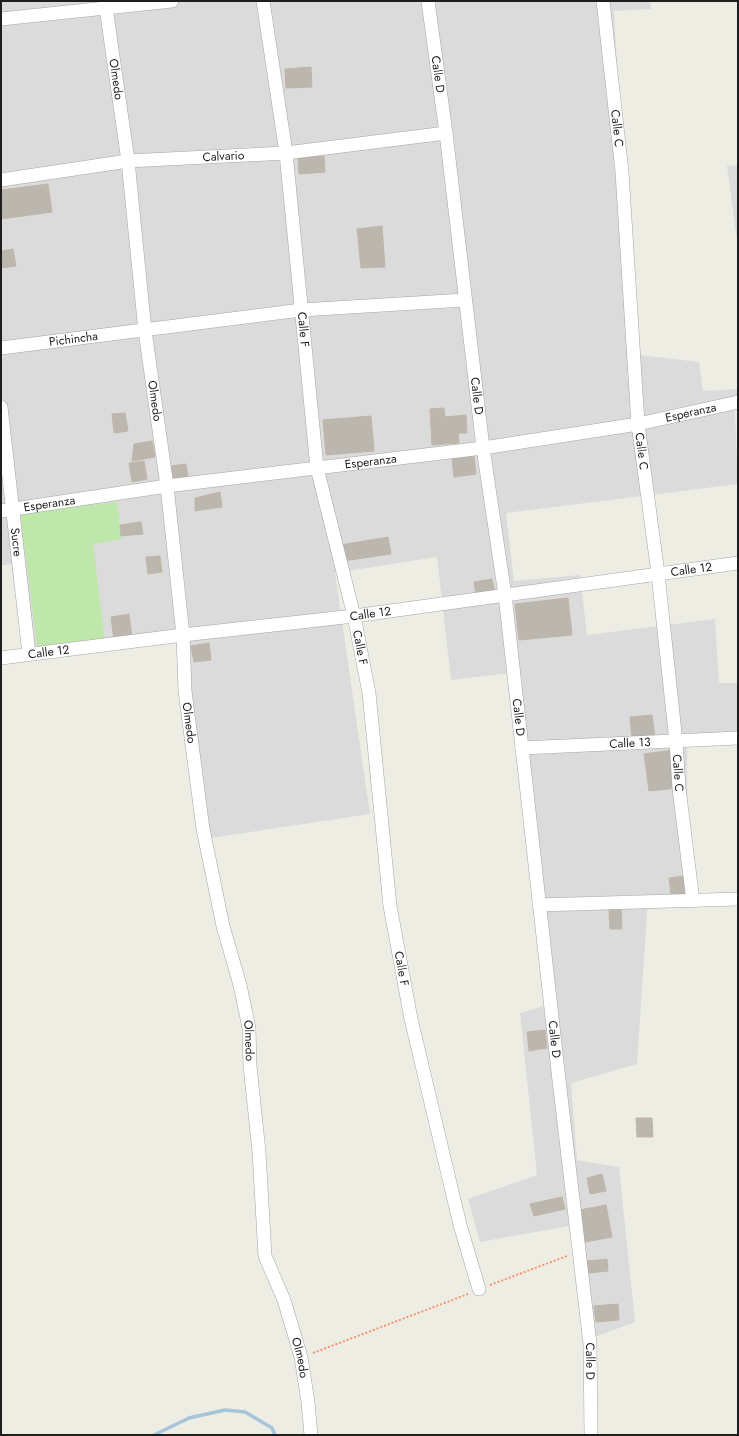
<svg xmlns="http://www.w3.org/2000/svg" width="739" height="1436" font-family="Jost,sans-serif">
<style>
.residential{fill:#dcdbdb}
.grass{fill:#bee7ac}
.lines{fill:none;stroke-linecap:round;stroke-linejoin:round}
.stream{stroke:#a6c5da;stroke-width:3.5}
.building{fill:#bbb6ae;stroke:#c0b6a7}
.street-casing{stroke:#a5a5a5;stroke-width:14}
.path{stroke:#f49570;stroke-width:2;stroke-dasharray:2 2;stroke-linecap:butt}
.street{stroke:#fff;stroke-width:13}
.labels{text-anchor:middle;stroke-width:3;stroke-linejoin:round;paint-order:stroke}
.street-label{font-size:12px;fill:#1e1e1e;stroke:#fff}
</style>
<rect width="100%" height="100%" fill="#eeede4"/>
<!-- residential -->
<g class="residential">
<path d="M1 1H650L651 9 614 11 622 152 640 355 699 362 703 391 738 389V411H735L738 484 506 513 514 581 580 575 587 635 715 619 719 683H738V741L687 745 688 901 648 899 637 1064 571 1083 577 1160 619 1167 635 1322 589 1339 569 1226 480 1242 468 1199 537 1175 520 1013 551 1004 510 673 451 680 437 557 335 573 370 814 211 838 175 638 24 653 11 564 1 566Z"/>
<path d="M738 165V248L727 166Z"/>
</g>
<!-- grass -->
<path class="grass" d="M117 502 122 539 93 544 105 641 37 646 20 513Z"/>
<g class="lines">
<!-- stream -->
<path class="stream" d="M154 1435 189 1418 225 1410 245 1412 272 1428 275 1435"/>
</g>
<!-- building -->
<g class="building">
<path d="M311 67 312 87 286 88 285 69Z"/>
<path d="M324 156 325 172 299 174 298 158Z"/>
<path d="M48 184 52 212 1 219V190Z"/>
<path d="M382 226 385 267 361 268 357 229Z"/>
<path d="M13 249 16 266 1 268V251Z"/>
<path d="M444 408 445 417 466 415 467 433H458L459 443 432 445 430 409Z"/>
<path d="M125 413 128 431 114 433 112 414Z"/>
<path d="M371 416 374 451 326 455 323 420Z"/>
<path d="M152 441 155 457 132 461 134 444Z"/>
<path d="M474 456 476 474 454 477 452 459Z"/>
<path d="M144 461 147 479 132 482 129 463Z"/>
<path d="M186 464 188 476 173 478 171 466Z"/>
<path d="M220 492 222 507 195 511V498Z"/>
<path d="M141 522 143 534 121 536 120 525Z"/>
<path d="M388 537 391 554 343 561 340 545Z"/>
<path d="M160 556 162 572 148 574 146 557Z"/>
<path d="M492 579 495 592 476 596 474 582Z"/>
<path d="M568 598 572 635 519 640 515 604Z"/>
<path d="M129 614 132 637 114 640 111 617Z"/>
<path d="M209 643 211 660 194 662 191 646Z"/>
<path d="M652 715 655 737 632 739 630 717Z"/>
<path d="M672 750 677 788 649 791 644 754Z"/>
<path d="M683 876 685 894 671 895 669 878Z"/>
<path d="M621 909 622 929H610L609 910Z"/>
<path d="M545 1030 547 1048 529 1051 527 1032Z"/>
<path d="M636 1118H652L653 1137H637Z"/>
<path d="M602 1174 606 1191 590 1194 587 1178Z"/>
<path d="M562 1197 565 1209 534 1216 530 1204Z"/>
<path d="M606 1205 612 1237 585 1242 579 1210Z"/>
<path d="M607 1259 608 1271 589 1273 587 1261Z"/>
<path d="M618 1304 619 1320 596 1322 594 1306Z"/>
</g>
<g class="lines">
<!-- street casing -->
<g class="street-casing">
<g id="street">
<path id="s1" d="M105 1 128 161 145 331 167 486 183 635 185 691 203 829 223 926 240 985 249 1028 250 1066 259 1152 265 1256 284 1300 301 1357 308 1402 311 1435"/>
<path id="s2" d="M263 1 286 153 317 468 354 616 369 693 390 906 411 1019 460 1225 479 1289"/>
<path id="s3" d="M428 1 446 133 483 448 505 595 559 1080 590 1344 591 1435"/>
<path id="s4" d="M603 1 622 172 638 424 658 574 676 742 679 788 693 901"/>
<path d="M1 19 172 1"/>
<path id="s5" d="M1 180 128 161 286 153 446 133"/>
<path id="s6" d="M1 348 301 310 465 300"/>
<path id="s7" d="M1 407 29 654"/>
<path id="s8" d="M1 511 167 486 483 448 638 424 738 402"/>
<path id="s9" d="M1 658 183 635 354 616 738 563"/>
<path id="s10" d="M522 748 738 738"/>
<path d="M539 905 738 899"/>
</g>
</g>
<!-- path -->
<g class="path">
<path d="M490 1285 567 1256"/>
<path d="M313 1353 468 1294"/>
</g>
<!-- street -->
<use href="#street" class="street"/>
</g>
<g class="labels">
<!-- street labels -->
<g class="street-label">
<text dy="4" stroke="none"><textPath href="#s3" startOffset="74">Calle D</textPath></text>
<text dy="4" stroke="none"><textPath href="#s1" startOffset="79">Olmedo</textPath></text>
<text dy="4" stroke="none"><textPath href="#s4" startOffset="128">Calle C</textPath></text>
<text dy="4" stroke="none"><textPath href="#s5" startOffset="224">Calvario</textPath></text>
<text dy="4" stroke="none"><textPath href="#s2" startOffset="331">Calle F</textPath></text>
<text dy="4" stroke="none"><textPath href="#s6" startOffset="73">Pichincha</textPath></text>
<text dy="4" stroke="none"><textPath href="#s3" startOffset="398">Calle D</textPath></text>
<text dy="4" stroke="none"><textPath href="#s1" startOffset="403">Olmedo</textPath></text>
<text dy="4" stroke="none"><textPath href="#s8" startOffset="697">Esperanza</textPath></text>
<text dy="4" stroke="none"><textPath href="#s4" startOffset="452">Calle C</textPath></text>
<text dy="4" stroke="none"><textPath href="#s8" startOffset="373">Esperanza</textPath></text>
<text dy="4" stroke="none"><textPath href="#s8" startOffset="49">Esperanza</textPath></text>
<text dy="4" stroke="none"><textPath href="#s7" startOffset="136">Sucre</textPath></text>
<text dy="4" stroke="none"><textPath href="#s9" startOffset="696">Calle 12</textPath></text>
<text dy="4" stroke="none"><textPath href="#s9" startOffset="372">Calle 12</textPath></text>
<text dy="4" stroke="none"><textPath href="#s2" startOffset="655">Calle F</textPath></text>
<text dy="4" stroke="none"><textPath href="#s9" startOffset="48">Calle 12</textPath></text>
<text dy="4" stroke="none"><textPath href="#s3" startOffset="722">Calle D</textPath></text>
<text dy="4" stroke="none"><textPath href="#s1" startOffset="727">Olmedo</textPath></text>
<text dy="4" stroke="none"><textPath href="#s10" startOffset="108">Calle 13</textPath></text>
<text dy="4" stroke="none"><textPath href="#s4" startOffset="776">Calle C</textPath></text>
<text dy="4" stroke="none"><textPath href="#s2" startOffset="979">Calle F</textPath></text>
<text dy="4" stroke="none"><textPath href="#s3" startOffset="1046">Calle D</textPath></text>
<text dy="4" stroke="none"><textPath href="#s1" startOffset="1051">Olmedo</textPath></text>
<text dy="4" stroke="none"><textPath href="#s1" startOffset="1375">Olmedo</textPath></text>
<text dy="4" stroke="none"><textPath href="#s3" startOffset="1370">Calle D</textPath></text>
</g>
</g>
<!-- border -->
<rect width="739" height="1436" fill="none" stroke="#1e1e1e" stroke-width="4"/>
</svg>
